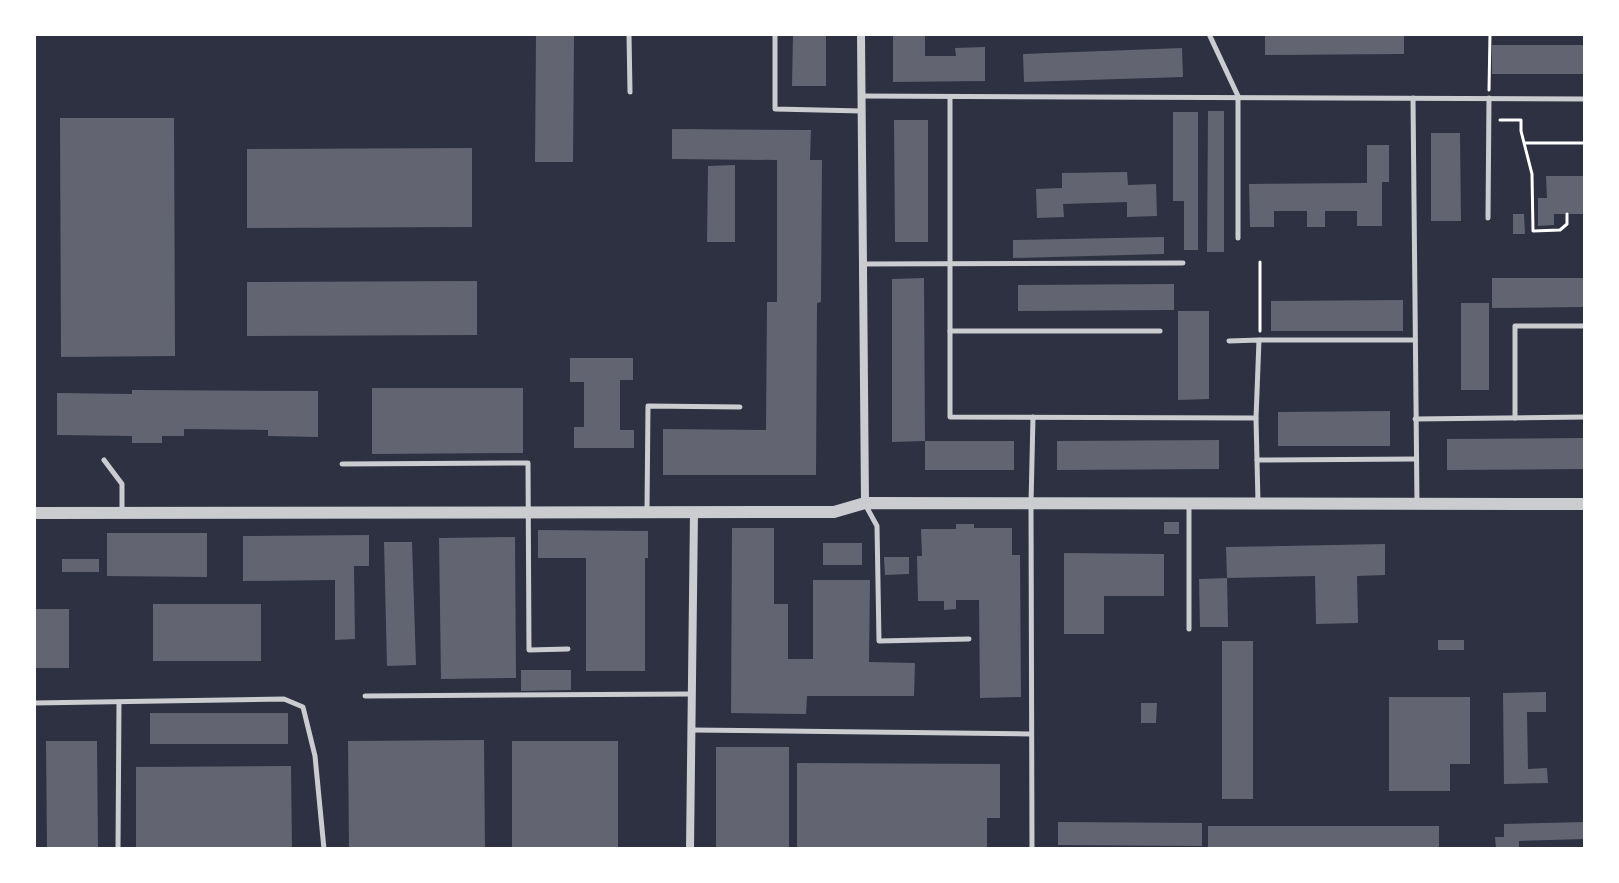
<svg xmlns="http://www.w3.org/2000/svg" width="1619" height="883" font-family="'IBM Plex Sans',sans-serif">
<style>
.building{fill:#626471}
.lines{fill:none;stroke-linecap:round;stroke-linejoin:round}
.path{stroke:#fff;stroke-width:3}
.service{stroke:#caccd0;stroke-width:5}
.minor{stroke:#caccd0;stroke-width:8}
.tertiary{stroke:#caccd0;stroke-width:12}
</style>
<rect width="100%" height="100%" fill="#2d3142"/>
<!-- building -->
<g class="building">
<path d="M536 34H574L573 162H535Z"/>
<path d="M793 34H826V86H792Z"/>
<path d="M893 34H925V56H956L955 48 985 47V81L893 82Z"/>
<path d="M1265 34H1404V54L1265 55Z"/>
<rect x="1492" y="45" width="93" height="29"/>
<path d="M1182 48 1183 77 1024 82 1023 54Z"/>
<path d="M1208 111H1224V252H1207Z"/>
<path d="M1173 112H1198V250H1184V201H1173Z"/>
<path d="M60 118H174L175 356 61 357Z"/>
<path d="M894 120H928V242H895Z"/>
<path d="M672 129 811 130 810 160H822L821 302 817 303 816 475H663V429L766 430 767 302H777V160L672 159Z"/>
<path d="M1431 133H1460L1461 221H1431Z"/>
<path d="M1367 145H1389V182H1382V226H1357V211H1325V227H1307V211H1274V227H1250L1249 184 1367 183Z"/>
<path d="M472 148V227L247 228V149Z"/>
<path d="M735 165V242H707L708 166Z"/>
<path d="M1127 172 1128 185 1156 184 1157 216 1127 217V202L1063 204 1064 217 1037 218 1036 189 1062 188V173Z"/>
<path d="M1546 176H1585V214H1554V225L1538 226V198H1547Z"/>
<path d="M1513 214H1524L1525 234H1513Z"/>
<path d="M1164 237V254L1013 258V240Z"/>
<path d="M924 278 925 441 892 442V279Z"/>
<path d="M1492 278H1585V307L1492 308Z"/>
<path d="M477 281V335L247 336V282Z"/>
<path d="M1174 284V310L1018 311V285Z"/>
<path d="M1403 300V331H1271V301Z"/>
<rect x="1461" y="303" width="28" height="87"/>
<path d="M1178 311H1209V399L1178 400Z"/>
<path d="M570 358H633V380H620V430H634V448H574V427H584V382H570Z"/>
<path d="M372 388H523V453L372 454Z"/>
<path d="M132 390 318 391V437L268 436V430L184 429V436H162V443H132V436L57 435V393L132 394Z"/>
<path d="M1390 411V446H1278V412Z"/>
<path d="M1585 438V469L1447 470V439Z"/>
<path d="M1219 440V469L1057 470V441Z"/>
<rect x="925" y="441" width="89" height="29"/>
<rect x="1164" y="522" width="15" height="12"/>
<path d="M956 524H974V528H1012V555H1020L1021 697 980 698 979 600H956V609L944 610V601H918L917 556H922L921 529H956Z"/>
<path d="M732 528H774V604H788V659H813V580H870L869 662 915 663 914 696H807L806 714 731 713Z"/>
<path d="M538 530 648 531V558H645V671H586V558H538Z"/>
<path d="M107 533H207V577L107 576Z"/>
<path d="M369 535V566H354L355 639 335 640V580L243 581V536Z"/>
<path d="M515 537 516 678 441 679 439 538Z"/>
<path d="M384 542H412L416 665 387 666Z"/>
<rect x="823" y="543" width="39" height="22"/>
<path d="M1385 544V575L1357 576 1358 623 1316 624 1315 576 1227 578 1226 547Z"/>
<path d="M1064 553 1164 554V596H1104V634H1064Z"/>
<path d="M884 557H909V574L885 575Z"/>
<rect x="62" y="559" width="37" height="13"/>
<path d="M1227 578 1228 627H1200L1199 579Z"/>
<rect x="153" y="604" width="108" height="57"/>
<rect x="34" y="609" width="35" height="59"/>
<rect x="1438" y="640" width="26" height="10"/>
<rect x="1222" y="641" width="31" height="158"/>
<path d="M521 670H571V690L521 691Z"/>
<path d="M1546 692V712H1527L1528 769 1547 768 1548 783 1504 784 1503 693Z"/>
<path d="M1389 697H1470V764H1450V791H1389Z"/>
<path d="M1141 703H1157L1156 723H1141Z"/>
<rect x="150" y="713" width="138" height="31"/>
<path d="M484 740 485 849H349L348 741Z"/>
<path d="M46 741H97L98 849H47Z"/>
<path d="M512 741H618V849L512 847Z"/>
<rect x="716" y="747" width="73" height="102"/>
<path d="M797 763 1000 764V818H987V849H797Z"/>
<path d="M291 766 292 849H136V767Z"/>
<path d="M1058 822 1202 823V846L1058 845Z"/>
<path d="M1585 822V839L1519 841V849H1496L1495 837H1504V824Z"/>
<rect x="1208" y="826" width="231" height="23"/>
</g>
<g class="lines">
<!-- path -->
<g class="path">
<path d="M1489 90 1490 34"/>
<path d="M1500 120H1521V131L1532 174 1533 231 1560 230 1567 224V214"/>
<path d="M1525 143H1585"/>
<path d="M1260 331V262"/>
</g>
<!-- service -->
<g class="service">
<path d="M629 34 630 92"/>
<path d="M775 34V109L862 111"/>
<path d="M1209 34 1238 96V238"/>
<path d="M862 96 1585 99"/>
<path d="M950 97V417L1256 418"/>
<path d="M1413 98 1417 504"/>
<path d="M1488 218 1489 98"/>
<path d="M863 264 1183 263"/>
<path d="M950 331H1160"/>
<path d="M1260 340H1415"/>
<path d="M1229 341 1259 340 1256 418 1258 503"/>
<path d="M1515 418V326H1585"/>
<path d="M1415 419 1585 417"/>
<path d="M104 460 122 484V512"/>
<path d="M1257 460 1415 459"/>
<path d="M342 464 528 463 529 650 568 649"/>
<path d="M866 506 877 526 879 641 969 639"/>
<path d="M647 511 648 406 740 407"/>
<path d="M1189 629V504"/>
<path d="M365 696 690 694"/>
<path d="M34 703 284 699 303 707 315 756 324 849"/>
<path d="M692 730 1031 734"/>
<path d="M118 849 119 702"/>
<path d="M1032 849 1031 503 1033 417"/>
</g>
<!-- minor -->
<g class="minor">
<path d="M861 34 865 503"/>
<path d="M690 849 694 512"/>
</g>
<!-- tertiary -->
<path class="tertiary" d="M34 513 834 512 865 503 1585 504"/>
</g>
<!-- border -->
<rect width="1619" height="883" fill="none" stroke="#ffffff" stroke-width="72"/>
</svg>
